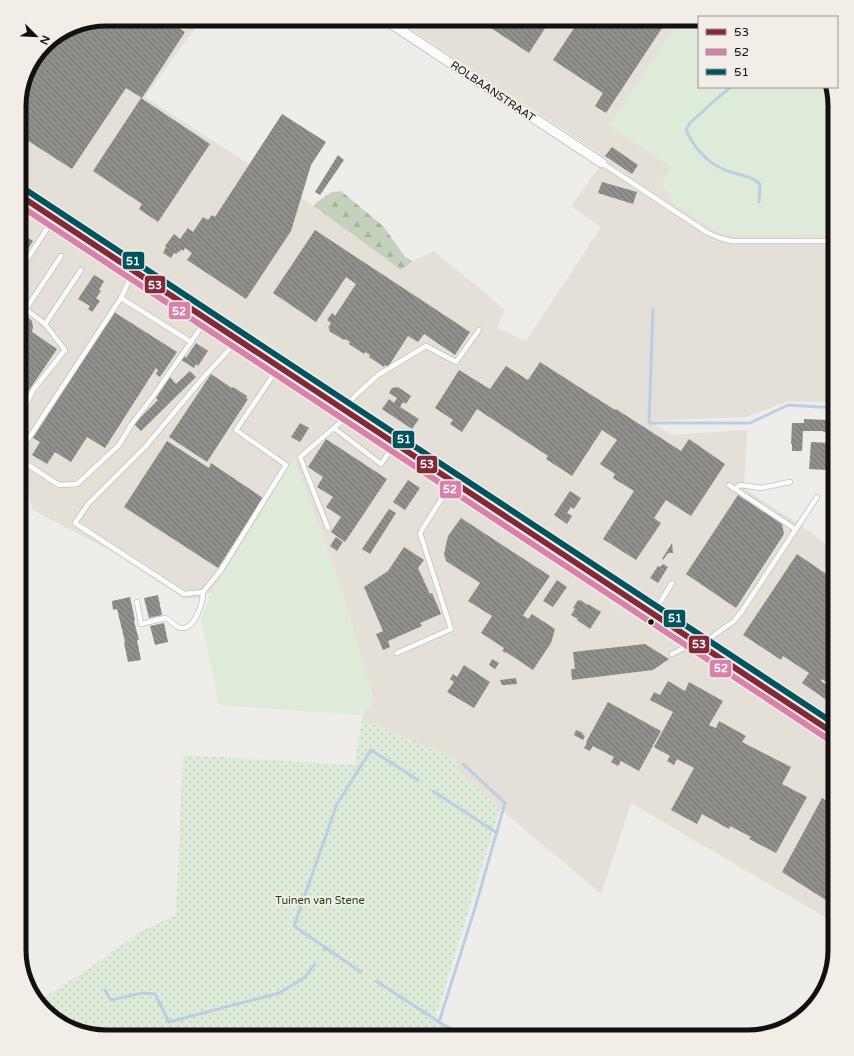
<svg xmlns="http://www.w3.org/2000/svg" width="854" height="1056" font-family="'Varela Round',sans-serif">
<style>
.built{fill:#e4dfd7}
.green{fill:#ddebd8}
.forest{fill:url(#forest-firs)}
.park{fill:url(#park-dots)}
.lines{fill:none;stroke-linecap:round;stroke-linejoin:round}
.stream{stroke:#bbcfe4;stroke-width:3}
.building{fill:url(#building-back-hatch)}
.service-casing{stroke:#c2c1be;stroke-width:6}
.minor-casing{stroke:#c2c1be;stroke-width:11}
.primary-casing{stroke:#c2c1be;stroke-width:16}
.service{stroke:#fdfcfc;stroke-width:4.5}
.minor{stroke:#fdfcfc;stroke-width:9}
.primary{stroke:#fdfcfc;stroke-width:14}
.bus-1-casing{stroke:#f2eee7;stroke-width:9}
.bus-2-casing{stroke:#f2eee7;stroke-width:9}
.bus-3-casing{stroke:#f2eee7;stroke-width:9}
.bus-1{stroke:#822a3a;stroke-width:6}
.bus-2{stroke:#d981aa;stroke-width:6}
.bus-3{stroke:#005460;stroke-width:6}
.bus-dot{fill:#12110f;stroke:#f2eee7;stroke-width:1.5}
.labels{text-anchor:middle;stroke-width:4;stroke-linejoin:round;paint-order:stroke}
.street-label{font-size:11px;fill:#12110f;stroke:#f2eee7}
.park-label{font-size:11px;fill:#1a3f11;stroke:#f2eee7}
.rim{fill:none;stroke:#12110f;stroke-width:5}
.line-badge{stroke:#f2eee7;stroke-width:1.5}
.badge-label{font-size:11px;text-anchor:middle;font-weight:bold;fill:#fff}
</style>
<defs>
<pattern id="forest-firs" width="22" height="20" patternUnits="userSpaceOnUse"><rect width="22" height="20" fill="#c3d1bd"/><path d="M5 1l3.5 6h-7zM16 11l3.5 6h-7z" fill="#a6b2a1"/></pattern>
<pattern id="park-dots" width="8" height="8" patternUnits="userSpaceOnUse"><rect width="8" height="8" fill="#ddebd8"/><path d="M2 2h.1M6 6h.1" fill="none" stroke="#bdc8b8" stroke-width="1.8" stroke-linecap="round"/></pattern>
<pattern id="building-back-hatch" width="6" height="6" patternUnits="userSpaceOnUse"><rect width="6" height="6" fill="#918f8c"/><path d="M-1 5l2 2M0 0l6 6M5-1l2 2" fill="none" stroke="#757371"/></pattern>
</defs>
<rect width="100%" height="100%" fill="#efedea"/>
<!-- built -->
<path class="built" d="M106 19H193L199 23 145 97 314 206 401 270 413 261 434 251 505 310 497 328 526 341 601 227 571 206 606 158 396 19H699V87L835 106V403L789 401 746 417 649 421 671 435 747 430 744 488 803 527 835 551V923L631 803 601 894 505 813 455 769 460 761 362 719V715L374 701 344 597 329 552 294 460 212 592 199 598 184 599 109 550 33 510 28 495 19 485V100L28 67 49 41 73 26Z"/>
<!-- green -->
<g class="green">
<path d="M680 19H699V87H829L835 106V234L737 236 726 235 713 229 674 204 661 184 671 167 608 126Z"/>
<path d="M294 459 329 552 344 597 374 701 362 715 219 705 201 618 212 592Z"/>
</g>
<!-- forest -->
<path class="forest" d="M341 191 384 227 405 257 413 261 401 270 314 206 317 202 332 192Z"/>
<!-- park -->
<path class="park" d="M362 719 460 761 456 770 500 809 435 1020 465 1037H106L63 1025 37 1002 84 972 141 931 176 915 183 755 355 765Z"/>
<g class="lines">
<!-- stream -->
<g class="stream">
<path d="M731 87 715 100 690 123 686 130C696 152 711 167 734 173 744 176 753 177 760 184L759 202"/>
<path d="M653 309 649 423H748"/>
<path d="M750 423 788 405 835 408"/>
<path d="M463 764 505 803 475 908 439 1022 465 1037"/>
<path d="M433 791 497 833"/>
<path d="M326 948 361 972"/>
<path d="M324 950 326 948 294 926 337 804 371 750 418 780"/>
<path d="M376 981 439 1022"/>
<path d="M105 990 111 1000 142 993 155 994 169 1022 279 993 304 978 315 964"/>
</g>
</g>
<!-- building -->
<g class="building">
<path d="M106 19H165L185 32 142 98 126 88 72 169 19 135V100L28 67 49 41 73 26Z"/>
<path d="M477 19H551L529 53Z"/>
<path d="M580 19H668L606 113 595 106 603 93 553 60Z"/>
<path d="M141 98 210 144 158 222 139 209 142 204 93 171Z"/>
<path d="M282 114 326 142 311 165 291 231 246 299 187 260 192 253 185 248 183 251 181 249 180 252 178 251 177 254 174 253 171 258 163 253 166 247 165 246 174 234 180 239 188 228 193 232 203 217 208 220 212 215 215 217Z"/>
<path d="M612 147 638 165 632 174 605 156Z"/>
<path d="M338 155 344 160 320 195 315 192Z"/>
<path d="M602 182 637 192 633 204 598 193Z"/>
<path d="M315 230 470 332 455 355 424 334 418 342 408 336 388 367 385 365 384 367 369 357 370 355 365 352 364 354 349 344 350 342 345 339 344 340 329 331 330 329 328 328 331 323 327 320 332 313 335 316 356 284 346 277 316 322 273 293Z"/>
<path d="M19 233 33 241 19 263Z"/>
<path d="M94 275 104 281 99 290 101 291 96 298 100 301 92 312 88 309 90 306 78 299Z"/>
<path d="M114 312 177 352 160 377 156 374 158 370 156 368 105 448 87 437 71 462 55 452 47 464 32 455 40 442 33 438Z"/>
<path d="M23 316 28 317 32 321 33 327 32 332 57 349 19 405V317Z"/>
<path d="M196 343 208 351 198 366 196 364 194 368 181 360 184 356 186 358Z"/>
<path d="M540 362 615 410 616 409 681 451 689 439 725 464 691 516 666 500 654 518 661 523 636 560 603 539 634 491 613 478 615 474 600 464 617 440 602 430 572 476 546 459 548 456 477 409 462 432 450 424 453 420 435 408 459 370 490 389 506 366 528 380Z"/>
<path d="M190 371 196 377 141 431 134 424 158 400 156 398 170 377 176 384Z"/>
<path d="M211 374 232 388 233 387 247 396 246 398 248 399 207 462 169 437Z"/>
<path d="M398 387 411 396 406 404 403 402 400 407 419 419 412 429 382 409 389 399 394 403 397 398 389 393 392 388Z"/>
<path d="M804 419 829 420V424H835V435H833V433L823 432V431H803L802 451H792V444H791L792 423H804Z"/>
<path d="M300 423 309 428 300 442 291 437Z"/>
<path d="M326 439 387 479 345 542 331 532 341 517 326 507 333 497 317 487 323 477 308 467Z"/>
<path d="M167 441 209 468 211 463 263 498 218 568 124 507Z"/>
<path d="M811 442 829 443 828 454 832 455 833 456V465L832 466H827V470L809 469Z"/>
<path d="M408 480 420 488 405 510 393 502Z"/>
<path d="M570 491 581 498 574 509 571 507 567 513 572 516 567 524 554 515Z"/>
<path d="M738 495 782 524 784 534 736 608 686 574Z"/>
<path d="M389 509 396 513 370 554 362 549Z"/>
<path d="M461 518 550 576 523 615 528 619 532 614 555 629 551 643 533 670 506 652V653L502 651 504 648 481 633 492 616 468 601 480 583 446 561 444 554 448 536Z"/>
<path d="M336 537 343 542 337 551 330 546Z"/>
<path d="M672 543 673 553H668L663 560 662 559Z"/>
<path d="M404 547 424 560 418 568 430 594 432 593 441 614 420 623 422 626 388 641 390 647 383 650 376 634 383 631 364 587 388 571Z"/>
<path d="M797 554 835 580V688L822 679 821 681 835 690 828 701 802 683 809 673 783 656 781 660 743 635Z"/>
<path d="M663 564 668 567 658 583 650 578 658 566 660 567Z"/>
<path d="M557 580 567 587 553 607 543 601Z"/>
<path d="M158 595 162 615 149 618 144 598Z"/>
<path d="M130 597 135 620 134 621 139 640H137L141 660 128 662 124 643 125 642 117 609 113 610 112 601Z"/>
<path d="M578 600 580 601 581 600 587 605 588 604 601 612 590 629 577 620 578 619 571 615 575 609 573 608Z"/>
<path d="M164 623 168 642 155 645 150 626Z"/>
<path d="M645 644 669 659 653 670 572 680 571 669H575L573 652Z"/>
<path d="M492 659 499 663 495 669 489 665Z"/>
<path d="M464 665 490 682 474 708 447 692 454 682 450 679 453 674 457 677Z"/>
<path d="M516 678 517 684 504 685H502L500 680Z"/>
<path d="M668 681 685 691 689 682 723 701 709 725 716 728 719 721 746 736 742 742 791 767 782 784 807 797 776 853 749 839 751 837 730 826 729 829 702 814 697 824 671 810 694 768 677 759 674 765 667 761 670 756 654 747 673 712 650 700 654 692 660 695Z"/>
<path d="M608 702 661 731 639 771 621 761 618 766 611 762 614 757 593 746 590 751 584 748 587 743 586 742Z"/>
<path d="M576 730 583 733 582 734 585 736 583 740 574 735Z"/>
<path d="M822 798 835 806V906L782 872Z"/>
</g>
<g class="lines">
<!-- service casing -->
<g class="service-casing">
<g id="service">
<path d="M828 87 830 90"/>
<path d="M602 163 708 233 720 238 731 241H835"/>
<path d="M19 272 48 227 55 221"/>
<path d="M133 272 121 298 191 342 206 320"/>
<path d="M26 309 61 256"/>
<path d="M45 324 81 270"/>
<path d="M237 341 202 379 146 446 88 504 75 523 184 594 203 592 221 570 286 465 236 430 278 368"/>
<path d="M344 408 356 395 378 375 426 346 456 362 479 330"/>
<path d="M19 420 33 390 65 350 45 324 19 304"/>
<path d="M334 428 381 464 394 445"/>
<path d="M19 453 121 298"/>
<path d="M19 459 59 485 77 484 119 445 131 425 154 395 191 342"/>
<path d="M729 485 795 529"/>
<path d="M734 489 740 485 761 488 790 482"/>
<path d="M328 528 300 457 349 415"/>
<path d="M137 602 141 624 165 618C171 620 175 627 181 628 195 630 203 602 203 592"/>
<path d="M654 612 672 583"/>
<path d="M705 647 713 636 734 621 742 611 817 497"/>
<path d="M397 653 451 629 420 533 447 490 455 485"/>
<path d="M672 654 693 643"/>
</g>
</g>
<!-- minor casing -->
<g class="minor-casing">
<path id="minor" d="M384 19 570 142 602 163"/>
</g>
<!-- primary casing -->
<g class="primary-casing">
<path id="primary" d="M19 195 835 734"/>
</g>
<!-- service -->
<use href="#service" class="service"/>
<!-- minor -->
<use href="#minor" class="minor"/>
<!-- primary -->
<use href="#primary" class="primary"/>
<!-- bus-1 casing -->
<g class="bus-1-casing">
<path id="bus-1" d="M19 195 835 734"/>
</g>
<!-- bus-2 casing -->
<g class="bus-2-casing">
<path id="bus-2" d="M19 205 831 741"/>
</g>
<!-- bus-3 casing -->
<g class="bus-3-casing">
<path id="bus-3" d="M23 188 835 724"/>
</g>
<!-- bus-1 -->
<use href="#bus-1" class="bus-1"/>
<!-- bus-2 -->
<use href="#bus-2" class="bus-2"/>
<!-- bus-3 -->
<use href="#bus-3" class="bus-3"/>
</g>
<!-- markers -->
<circle class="bus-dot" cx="651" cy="622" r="3.5"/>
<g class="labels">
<!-- street labels -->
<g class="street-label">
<text transform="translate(493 91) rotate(34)" y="4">ROLBAANSTRAAT</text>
</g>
<!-- park labels -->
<g class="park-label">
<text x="320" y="904">Tuinen van Stene</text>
</g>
</g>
<!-- crop -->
<path d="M0 0H854V1056H0ZM106 26H748A80 80 0 0 1 828 106V950A80 80 0 0 1 748 1030H106A80 80 0 0 1 26 950V106A80 80 0 0 1 106 26Z" fill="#f2eee7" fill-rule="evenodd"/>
<path class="rim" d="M106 26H748A80 80 0 0 1 828 106V950A80 80 0 0 1 748 1030H106A80 80 0 0 1 26 950V106A80 80 0 0 1 106 26Z"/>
<g class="line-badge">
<rect x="122" y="251" width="23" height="19" rx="4" fill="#005460"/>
<rect x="144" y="275" width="22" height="19" rx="4" fill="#822a3a"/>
<rect x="168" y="301" width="23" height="19" rx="4" fill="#d981aa"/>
<rect x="392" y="430" width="23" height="19" rx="4" fill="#005460"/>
<rect x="416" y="455" width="22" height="19" rx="4" fill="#822a3a"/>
<rect x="439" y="480" width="23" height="19" rx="4" fill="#d981aa"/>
<rect x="663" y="609" width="23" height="19" rx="4" fill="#005460"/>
<rect x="688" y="635" width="22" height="19" rx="4" fill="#822a3a"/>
<rect x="709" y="659" width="23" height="19" rx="4" fill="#d981aa"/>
</g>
<g class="badge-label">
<text x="133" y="265">51</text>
<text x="155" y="289">53</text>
<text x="179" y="315">52</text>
<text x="404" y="443">51</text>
<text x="427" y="468">53</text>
<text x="450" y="493">52</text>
<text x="675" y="622">51</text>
<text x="699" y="648">53</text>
<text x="721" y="672">52</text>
</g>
<!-- legend -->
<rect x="698" y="16" width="140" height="72" fill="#f2eee7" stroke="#989691"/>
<rect x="706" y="29" width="20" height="6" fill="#822a3a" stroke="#989691"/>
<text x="734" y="36" font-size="12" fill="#12110f">53</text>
<rect x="706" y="49" width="20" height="6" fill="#d981aa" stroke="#989691"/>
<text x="734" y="56" font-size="12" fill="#12110f">52</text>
<rect x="706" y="69" width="20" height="6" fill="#005460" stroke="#989691"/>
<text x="734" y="76" font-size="12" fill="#12110f">51</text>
<!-- north arrow -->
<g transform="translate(36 36) rotate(114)" stroke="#f2eee7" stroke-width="3" paint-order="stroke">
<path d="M0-3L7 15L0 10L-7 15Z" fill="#12110f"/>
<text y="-6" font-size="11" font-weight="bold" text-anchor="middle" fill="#12110f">N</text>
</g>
</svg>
